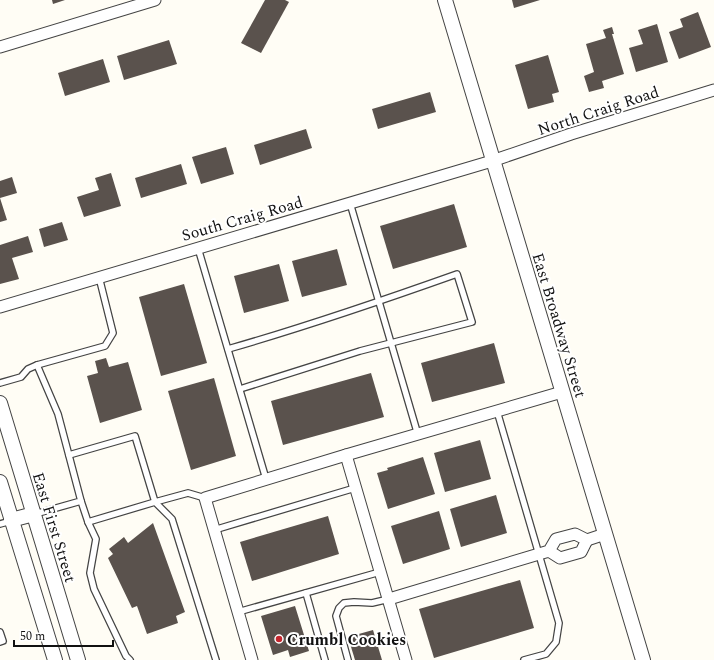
<svg xmlns="http://www.w3.org/2000/svg" width="714" height="660" font-family="Spectral,serif">
<style>
.building{fill:#5a524d}
.lines{fill:none;stroke-linecap:round;stroke-linejoin:round}
.service-casing{stroke:#444;stroke-width:8}
.minor-casing{stroke:#444;stroke-width:13}
.tertiary-casing{stroke:#444;stroke-width:16}
.service{stroke:#fff;stroke-width:5.5}
.minor{stroke:#fff;stroke-width:11}
.tertiary{stroke:#fff;stroke-width:14}
.poi-dot{fill:#c4262e;stroke:#fff;stroke-width:1.5}
.labels{text-anchor:middle;stroke-width:4;stroke-linejoin:round;paint-order:stroke}
.street-label{font-size:16px;fill:#111;stroke:#fff}
.poi-label{font-size:16px;font-weight:bold;fill:#111;stroke:#fff;text-anchor:start}
</style>
<rect width="100%" height="100%" fill="#fffdf5"/>
<!-- building -->
<g class="building">
<path d="M52 0H65L53 4Z"/>
<path d="M265 0H285L289 2 261 53 241 43Z"/>
<path d="M512 0H540L514 8Z"/>
<path d="M698 12 711 47 679 59 669 32 683 27 680 19Z"/>
<path d="M657 24 668 62 636 72 629 48 643 44 638 30Z"/>
<path d="M612 27 614 34H612L624 74 602 81 604 88 589 92 584 76 594 72 586 44 606 38 603 30Z"/>
<path d="M169 40 177 64 124 80 117 56Z"/>
<path d="M548 55 559 92 552 94 554 102 528 109 515 65Z"/>
<path d="M103 59 110 82 65 96 58 73Z"/>
<path d="M430 92 436 112 378 129 372 109Z"/>
<path d="M306 129 312 148 260 165 254 145Z"/>
<path d="M226 147 234 174 201 184 192 157Z"/>
<path d="M181 164 187 184 141 198 135 178Z"/>
<path d="M111 173 121 206 84 217 77 197 99 190 95 178Z"/>
<path d="M12 177 17 193 0 198 7 220 0 222V181Z"/>
<path d="M454 204 467 247 393 269 380 226Z"/>
<path d="M62 222 68 240 44 247 39 229Z"/>
<path d="M28 236 33 252 12 258 19 279 0 284V245Z"/>
<path d="M337 249 347 285 302 297 292 261Z"/>
<path d="M279 264 289 301 244 313 234 276Z"/>
<path d="M184 284 207 363 161 376 139 297Z"/>
<path d="M494 343 505 383 432 402 421 363Z"/>
<path d="M106 358 109 367 128 362 142 410 100 423 87 376 98 373 95 361Z"/>
<path d="M371 373 384 417 283 445 271 401Z"/>
<path d="M214 378 236 456 191 470 168 391Z"/>
<path d="M480 440 491 479 445 492 434 453Z"/>
<path d="M423 457 435 494 388 509 377 473 388 470 387 468Z"/>
<path d="M496 495 507 533 461 547 450 509Z"/>
<path d="M439 511 450 549 403 564 391 526Z"/>
<path d="M328 516 339 554 252 581 240 542Z"/>
<path d="M153 523 185 612 176 616 178 623 147 634 137 606 132 608 108 558 113 554 109 549 124 537 128 543Z"/>
<path d="M520 580 534 628 434 658 419 609Z"/>
<path d="M295 606 309 651 290 657 288 650 273 655 261 616Z"/>
<path d="M373 630 382 660H355L348 637Z"/>
</g>
<g class="lines">
<!-- service casing -->
<g class="service-casing">
<g id="service">
<path d="M350 203 418 435"/>
<path d="M198 248 266 479"/>
<path d="M228 349C305 327 381 301 457 274L472 322 360 351 240 389"/>
<path d="M0 383 21 377 28 369 37 365 105 346 113 333 99 277"/>
<path d="M497 411 559 623 556 642 546 654 524 660"/>
<path d="M69 455 135 436 155 502 188 493 205 498"/>
<path d="M81 501 88 522 96 539 90 573 94 589 126 656 130 660"/>
<path d="M35 514 81 501 58 414 37 365"/>
<path d="M88 522 155 502 172 519 216 660"/>
<path d="M0 524 11 521"/>
<path d="M214 530 355 488"/>
<path d="M306 593 325 660"/>
<path d="M238 612 380 572"/>
<path d="M0 632 3 641 0 642"/>
<path d="M348 660 336 616 339 608 344 603 354 602 372 603 389 599"/>
</g>
</g>
<!-- minor casing -->
<g class="minor-casing">
<g id="minor">
<path d="M0 47 155 0"/>
<path d="M0 307 492 161 571 134 714 90"/>
<path d="M346 455 406 660"/>
<path d="M587 540 605 534"/>
<path d="M389 599 549 551 556 539 575 534 587 540 581 552 560 558 549 551"/>
<path d="M252 660 205 498 346 455 562 392"/>
</g>
</g>
<!-- tertiary casing -->
<g class="tertiary-casing">
<g id="tertiary">
<path d="M445 0 643 660"/>
<path d="M0 403 78 660"/>
<path d="M0 482 55 660"/>
<path d="M11 520 34 514"/>
</g>
</g>
<!-- service -->
<use href="#service" class="service"/>
<!-- minor -->
<use href="#minor" class="minor"/>
<!-- tertiary -->
<use href="#tertiary" class="tertiary"/>
</g>
<!-- markers -->
<circle class="poi-dot" cx="279" cy="639" r="4"/>
<g class="labels">
<!-- street labels -->
<g class="street-label">
<text transform="translate(598 110) rotate(-18)" y="6">North Craig Road</text>
<text transform="translate(242 218) rotate(-16)" y="6">South Craig Road</text>
<text transform="translate(560 325) rotate(73)" y="6">East Broadway Street</text>
<text transform="translate(55 527) rotate(73)" y="6">East First Street</text>
</g>
<!-- poi labels -->
<g class="poi-label">
<text x="287" y="645">Crumbl Cookies</text>
</g>
</g>
<!-- scale -->
<path d="M14 640v6h99v-6" fill="none" stroke="#111111" stroke-width="2"/>
<text x="20" y="640" font-size="12" fill="#111111" stroke="#ffffff" stroke-width="3" paint-order="stroke">50 m</text>
</svg>
